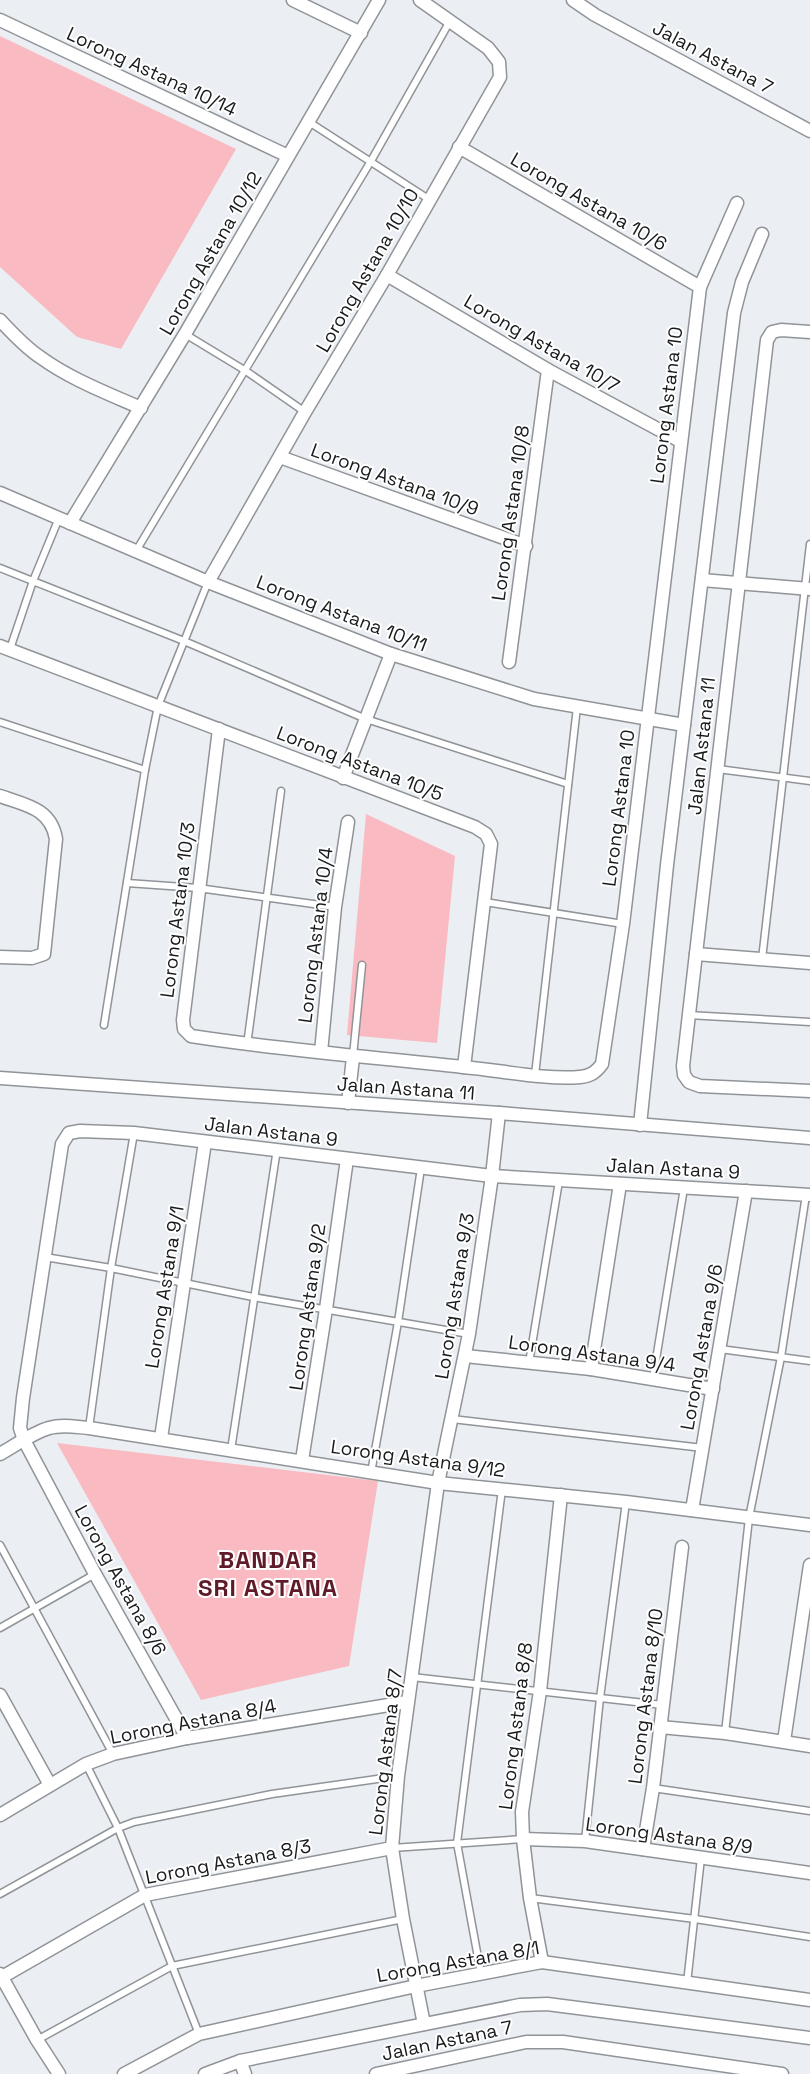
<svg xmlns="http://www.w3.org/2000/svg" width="810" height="2074" font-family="'Space Grotesk',sans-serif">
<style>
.green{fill:#f9bac1}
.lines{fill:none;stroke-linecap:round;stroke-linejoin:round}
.lane-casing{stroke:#909498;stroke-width:9}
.street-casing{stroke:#909498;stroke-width:15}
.lane{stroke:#fff;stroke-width:6}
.street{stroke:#fff;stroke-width:12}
.labels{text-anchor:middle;stroke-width:4;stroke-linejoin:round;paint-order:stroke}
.street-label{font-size:19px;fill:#191a1c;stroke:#fff}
.district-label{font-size:24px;font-weight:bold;letter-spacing:1px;fill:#601b29;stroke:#fff}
</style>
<rect width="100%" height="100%" fill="#ebeff3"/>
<!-- green -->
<g class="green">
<path d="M0 36 236 149 121 349 77 337 0 267Z"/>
<path d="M366 814 455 856 437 1043 347 1035Z"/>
<path d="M57 1443 378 1481 349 1666 201 1700Z"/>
</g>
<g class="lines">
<!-- lane casing -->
<g class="lane-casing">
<g id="lane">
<path d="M309 122 430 200"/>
<path d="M185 334 246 371 305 412"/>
<path d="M136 551 371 161 450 21"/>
<path d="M0 568 184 641 366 719 568 784"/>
<path d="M10 649 33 581 59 518"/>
<path d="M0 722 145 770 104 1025"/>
<path d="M718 769 810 781"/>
<path d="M145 770 158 706 208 582"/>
<path d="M127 883 198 888 335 907"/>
<path d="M485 902 623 924"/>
<path d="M762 959 810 544"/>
<path d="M688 1015 810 1022"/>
<path d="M247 1045 281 791"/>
<path d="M353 1056 362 965"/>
<path d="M535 1075 577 707"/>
<path d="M45 1257 111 1268 253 1297 469 1334"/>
<path d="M720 1349 810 1361"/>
<path d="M529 1363 559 1181"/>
<path d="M653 1378 684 1188"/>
<path d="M452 1419 703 1448"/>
<path d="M89 1428 111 1268 134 1133"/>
<path d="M231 1450 277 1149"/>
<path d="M371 1473 398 1322 421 1168"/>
<path d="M0 1545 113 1754"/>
<path d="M0 1628 95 1574"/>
<path d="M412 1677 663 1705"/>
<path d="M725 1733 749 1518 781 1357 806 1195"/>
<path d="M86 1764 118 1828 199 2034"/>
<path d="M653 1788 810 1811"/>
<path d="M585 1841 600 1698 626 1502"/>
<path d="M392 1848 523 1839"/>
<path d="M0 1894 118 1828 134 1822 272 1794 398 1776"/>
<path d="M530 1898 695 1919 810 1937"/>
<path d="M481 1974 457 1843 502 1489"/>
<path d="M687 1983 701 1858"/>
<path d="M37 2040 172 1966 403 1919"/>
</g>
</g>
<!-- street casing -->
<g class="street-casing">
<g id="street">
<path d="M293 0 361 33"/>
<path d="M573 0 595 15 810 131"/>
<path d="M0 20 288 156"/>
<path d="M459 147 700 287"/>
<path d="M387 275 548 370 680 441"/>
<path d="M0 320C12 333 25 347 40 357 70 379 107 393 141 408"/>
<path d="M810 332 781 330 772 332 767 340 683 1066 684 1075 689 1082 700 1086 810 1091"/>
<path d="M280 457 526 546"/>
<path d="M0 493 208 582 391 654 534 699 684 725"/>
<path d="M70 523 185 334 379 0"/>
<path d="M702 580 810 589"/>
<path d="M208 582 305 412 387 275 500 77 499 62 488 48 420 0"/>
<path d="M0 646 475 827 486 834 491 844 464 1067"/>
<path d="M509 662 548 370"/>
<path d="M219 729 183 1020 184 1029 191 1036C281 1050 372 1057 463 1067 499 1070 545 1080 580 1077 591 1076 596 1072 602 1064L623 924 700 287 737 203"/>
<path d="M343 778 391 654"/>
<path d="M0 796C25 805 51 808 56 839L44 954 32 958 0 957"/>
<path d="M696 954 810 963"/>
<path d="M321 1052 335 907 348 822"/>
<path d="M0 1078 499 1113 810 1138"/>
<path d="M348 1103 353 1057"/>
<path d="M640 1125 667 865 734 313 742 282 762 234"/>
<path d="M465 1356 591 1369 713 1389"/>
<path d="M591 1369 620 1184"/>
<path d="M161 1438 205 1142"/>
<path d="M0 1454C16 1445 32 1433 49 1428 62 1424 76 1427 89 1428L438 1483 626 1502 810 1525"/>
<path d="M302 1460 326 1309 347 1159"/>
<path d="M692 1510 746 1191"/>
<path d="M0 1695 50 1785"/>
<path d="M660 1727 725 1733 810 1746"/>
<path d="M187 1738 95 1574 24 1440 20 1428 23 1398 62 1144 69 1133 80 1131 134 1133 492 1176 810 1195"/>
<path d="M784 1741 810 1565"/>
<path d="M0 1815 86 1764 113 1754 187 1738 407 1702"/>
<path d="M523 1839 585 1841 810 1873"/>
<path d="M643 1849 653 1788 682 1547"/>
<path d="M542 1962 530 1898 523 1839 522 1812 540 1691 561 1495"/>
<path d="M0 1974 37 2040 59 2074"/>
<path d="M2 1977 145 1895 392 1848"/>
<path d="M424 2024 403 1919 392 1848 398 1776 438 1483 469 1334 492 1176 499 1113"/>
<path d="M240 2061 245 2074"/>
<path d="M124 2074 199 2034 416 1986 542 1962 810 2000"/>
<path d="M205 2074 240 2061 520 2005 547 2004 810 2038"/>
<path d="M376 2074 526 2042H563L782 2074"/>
</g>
</g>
<!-- lane -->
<use href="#lane" class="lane"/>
<!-- street -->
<use href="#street" class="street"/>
</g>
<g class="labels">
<!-- street labels -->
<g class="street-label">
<text transform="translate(713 57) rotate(28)" y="7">Jalan Astana 7</text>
<text transform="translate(152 71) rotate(25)" y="7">Lorong Astana 10/14</text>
<text transform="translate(589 201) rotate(30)" y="7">Lorong Astana 10/6</text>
<text transform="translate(210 253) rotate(-60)" y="7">Lorong Astana 10/12</text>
<text transform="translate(367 270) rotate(-60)" y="7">Lorong Astana 10/10</text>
<text transform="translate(542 343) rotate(30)" y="7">Lorong Astana 10/7</text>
<text transform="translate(666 405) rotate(-83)" y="7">Lorong Astana 10</text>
<text transform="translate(395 479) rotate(20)" y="7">Lorong Astana 10/9</text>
<text transform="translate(510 513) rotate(-82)" y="7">Lorong Astana 10/8</text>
<text transform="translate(342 613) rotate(21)" y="7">Lorong Astana 10/11</text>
<text transform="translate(701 746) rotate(-84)" y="7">Jalan Astana 11</text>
<text transform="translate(360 763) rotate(21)" y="7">Lorong Astana 10/5</text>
<text transform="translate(618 808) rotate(-83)" y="7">Lorong Astana 10</text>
<text transform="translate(177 910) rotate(-83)" y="7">Lorong Astana 10/3</text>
<text transform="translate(315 935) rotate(-83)" y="7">Lorong Astana 10/4</text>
<text transform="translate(406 1088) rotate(4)" y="7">Jalan Astana 11</text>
<text transform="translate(271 1131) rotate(7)" y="7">Jalan Astana 9</text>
<text transform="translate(673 1168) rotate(3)" y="7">Jalan Astana 9</text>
<text transform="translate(164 1287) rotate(-81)" y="7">Lorong Astana 9/1</text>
<text transform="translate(454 1296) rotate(-81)" y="7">Lorong Astana 9/3</text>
<text transform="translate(307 1307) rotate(-82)" y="7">Lorong Astana 9/2</text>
<text transform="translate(701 1347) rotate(-80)" y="7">Lorong Astana 9/6</text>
<text transform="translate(592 1353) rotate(8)" y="7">Lorong Astana 9/4</text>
<text transform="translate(418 1458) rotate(8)" y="7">Lorong Astana 9/12</text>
<text transform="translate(121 1580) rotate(61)" y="7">Lorong Astana 8/6</text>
<text transform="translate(645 1696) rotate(-83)" y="7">Lorong Astana 8/10</text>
<text transform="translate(193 1721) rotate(-11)" y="7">Lorong Astana 8/4</text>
<text transform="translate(515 1726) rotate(-83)" y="7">Lorong Astana 8/8</text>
<text transform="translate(385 1752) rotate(-83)" y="7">Lorong Astana 8/7</text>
<text transform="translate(669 1835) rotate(8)" y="7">Lorong Astana 8/9</text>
<text transform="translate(228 1861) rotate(-11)" y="7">Lorong Astana 8/3</text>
<text transform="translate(458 1961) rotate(-10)" y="7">Lorong Astana 8/1</text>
<text transform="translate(447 2040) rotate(-12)" y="7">Jalan Astana 7</text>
</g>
<!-- district labels -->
<g class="district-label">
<text x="268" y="1568">BANDAR<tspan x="268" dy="28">SRI ASTANA</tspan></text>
</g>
</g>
</svg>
